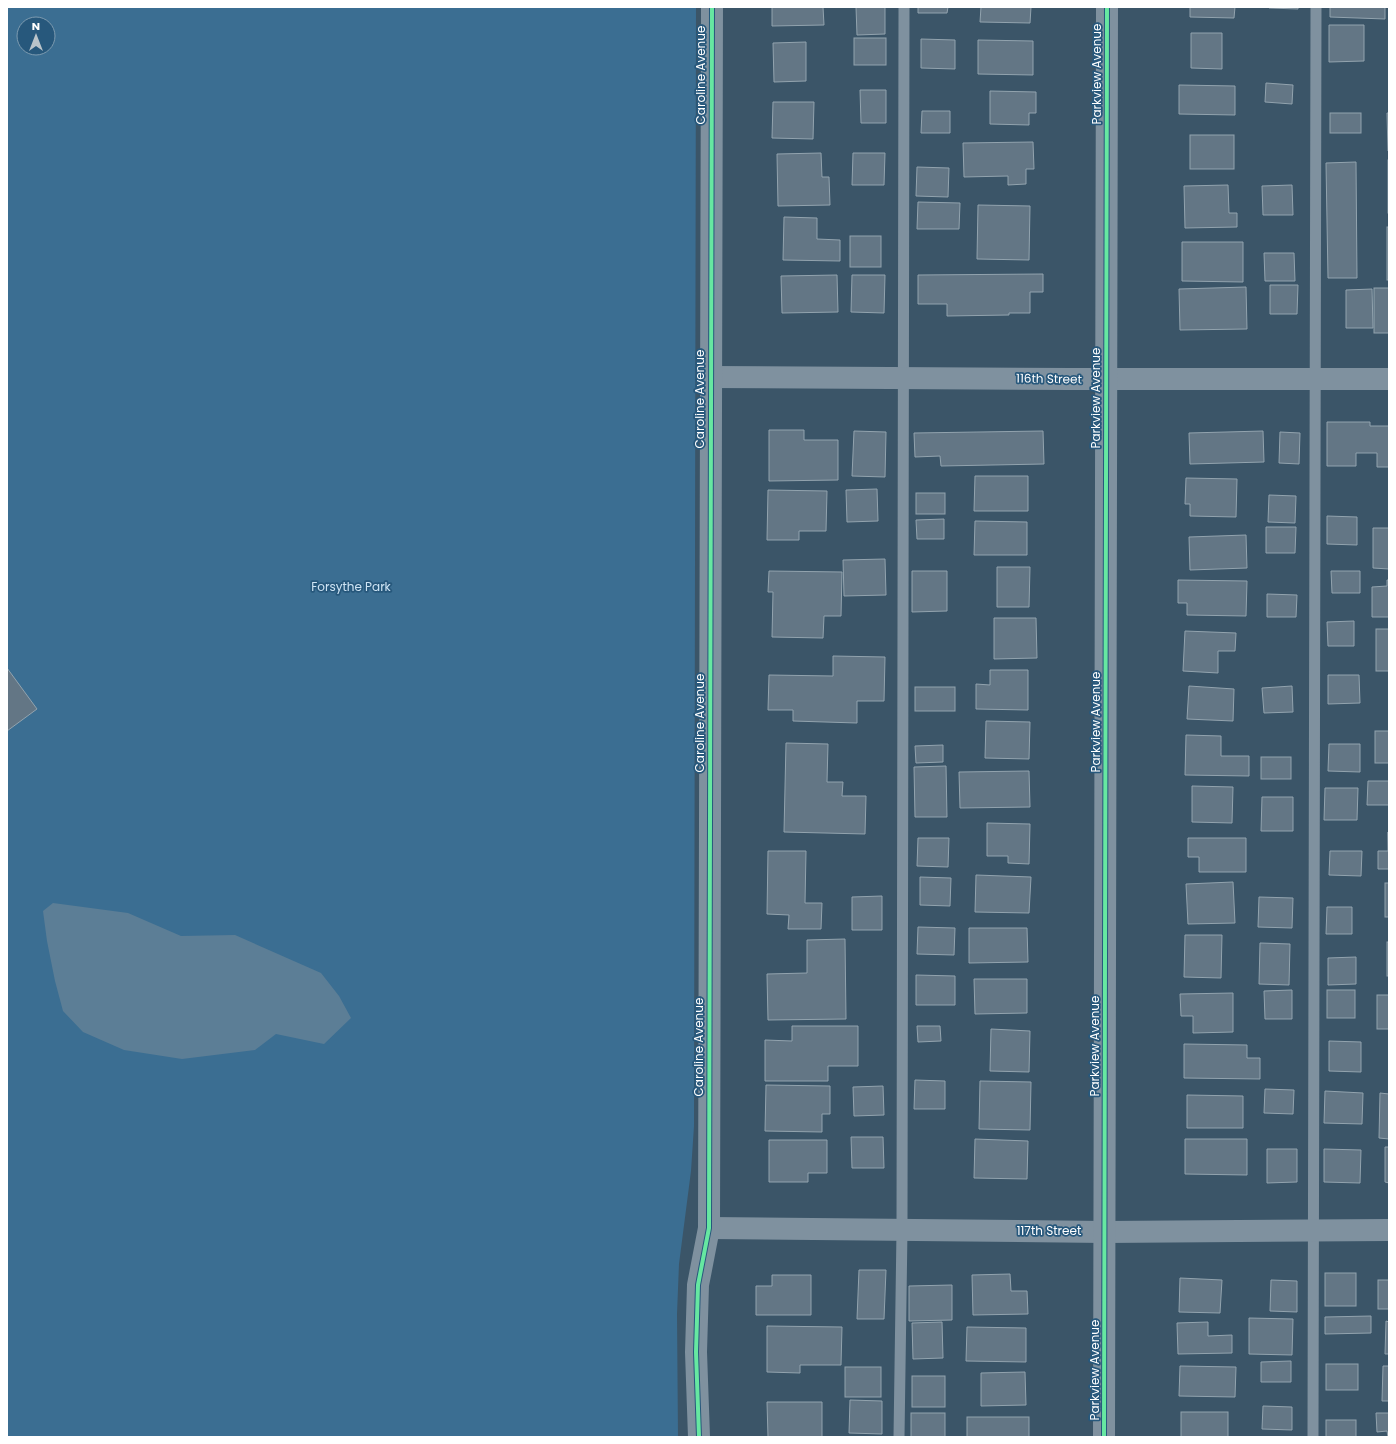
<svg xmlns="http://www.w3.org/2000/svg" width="1396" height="1444" font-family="Poppins,sans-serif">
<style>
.green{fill:#3b6e92;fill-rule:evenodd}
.water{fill:#5c7e96}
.building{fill:#637685;stroke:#92a3ae}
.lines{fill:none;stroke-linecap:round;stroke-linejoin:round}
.service{stroke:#7f919f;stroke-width:11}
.minor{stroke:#7f919f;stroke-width:22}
.cycleway-casing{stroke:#27587c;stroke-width:6}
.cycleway{stroke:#66e7a1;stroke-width:4}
.labels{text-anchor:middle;stroke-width:3.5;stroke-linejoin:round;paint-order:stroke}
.street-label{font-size:12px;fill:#fff;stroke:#27587c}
.park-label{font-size:12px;fill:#cee4f4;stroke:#27587c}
</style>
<rect width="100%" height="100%" fill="#3b5568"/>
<!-- green -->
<path class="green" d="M7 7H696L694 1126 691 1171 679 1264 677 1314 678 1437H7ZM24 24H48V48H24Z"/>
<!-- water -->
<path class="water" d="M53 903 128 913 181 936 235 935 321 973 339 996 351 1018 324 1044 276 1034 255 1050 182 1059 124 1050 83 1032 63 1011 55 981 47 941 43 911Z"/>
<!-- building -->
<g class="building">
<path d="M772 7H823L824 25 772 26Z"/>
<path d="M856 7H885V34L857 35Z"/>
<path d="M918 7H948L947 13H918Z"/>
<path d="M981 7H1031L1030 23 980 22Z"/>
<path d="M1190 7H1235L1234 18 1190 17Z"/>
<path d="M1269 7H1298V9L1269 8Z"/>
<path d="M1330 7H1385V19L1330 17Z"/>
<path d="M1329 25H1364V61L1329 62Z"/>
<path d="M1191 33H1222V69L1191 68Z"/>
<rect x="854" y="38" width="32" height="27"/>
<path d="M921 39 955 40V69L921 68Z"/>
<path d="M978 40 1033 41V75L978 74Z"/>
<path d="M806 42V81L774 82 773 43Z"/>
<path d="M1266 83 1293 85 1292 104 1265 102Z"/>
<path d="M1179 85 1235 86V115L1179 114Z"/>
<path d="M860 90H886V123H861Z"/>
<path d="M990 91 1036 92V113H1029V125L990 124Z"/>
<path d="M773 102H814L813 139 772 138Z"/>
<path d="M922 111H950V133H921Z"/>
<rect x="1330" y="113" width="31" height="20"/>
<path d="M1387 113H1389V151H1388Z"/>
<rect x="1190" y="135" width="44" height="34"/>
<path d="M1033 142 1034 169H1026V184L1008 185V176L964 177 963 143Z"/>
<path d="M821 153 822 177H829L830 205 778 206 777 154Z"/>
<path d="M853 153H885L884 185H852Z"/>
<rect x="1388" y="160" width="1" height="53"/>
<path d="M1356 162 1357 278H1328L1326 163Z"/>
<path d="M917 167 949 168 948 197 916 196Z"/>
<path d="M1228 185 1229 213H1237V227L1185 228 1184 186Z"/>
<path d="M1292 185 1293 215H1263L1262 186Z"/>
<path d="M918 202 960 203 959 229H917Z"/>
<path d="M978 205 1030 206 1029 260 977 259Z"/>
<path d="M784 217 817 218V239L840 240V261L783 260Z"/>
<rect x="1387" y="227" width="2" height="53"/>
<rect x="850" y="236" width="31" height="31"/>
<path d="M1182 242H1243V282L1182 281Z"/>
<path d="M1264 253H1294L1295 281H1265Z"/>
<path d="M1043 274V292H1030V313H1009V315L947 316V304H918V275Z"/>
<path d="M837 275 838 312 782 313 781 276Z"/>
<path d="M852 275H885L884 313 851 312Z"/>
<path d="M1270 285H1298L1297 314H1270Z"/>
<path d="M1246 287 1247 329 1180 330 1179 289Z"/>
<rect x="1374" y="288" width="15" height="45"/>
<path d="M1372 289 1373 328H1346V290Z"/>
<path d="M1327 422H1370V426H1389V467H1377V453H1356V466H1327Z"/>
<path d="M769 430H804V440H838V480L769 481Z"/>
<path d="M854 431 886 432 885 477 852 476Z"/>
<path d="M1043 431 1044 464 941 466 940 456 915 457 914 433Z"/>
<path d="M1263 431 1264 462 1190 464 1189 433Z"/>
<path d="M1280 432 1300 433 1299 464 1279 463Z"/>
<path d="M975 476H1028V511H974Z"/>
<path d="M1186 478 1237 479 1236 517 1190 516V504H1185Z"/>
<path d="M877 489 878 521 847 522 846 490Z"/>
<path d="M768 490 827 491 826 531H799V540H767Z"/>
<rect x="916" y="493" width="29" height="21"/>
<path d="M1269 495 1296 496 1295 523 1268 522Z"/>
<path d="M1327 516 1357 517V545L1327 544Z"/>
<path d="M944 519V539H917L916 520Z"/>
<path d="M975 521 1027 522V555H974Z"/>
<path d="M1266 527H1296L1295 553H1266Z"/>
<path d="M1373 528H1389V569L1373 568Z"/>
<path d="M1246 535 1247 568 1190 570 1189 537Z"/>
<path d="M885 559 886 595 844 596 843 560Z"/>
<path d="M997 567H1030L1029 607H997Z"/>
<path d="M769 571 842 572 841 616H824L823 638 772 637 773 592H768Z"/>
<path d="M912 571H947V611L912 612Z"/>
<path d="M1331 571H1360V593H1332Z"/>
<path d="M1178 580 1247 581 1246 616 1187 615V603H1178Z"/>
<path d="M1387 580H1389V617H1372V587L1387 586Z"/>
<path d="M1267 594 1297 595 1296 617H1267Z"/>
<path d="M994 618H1036L1037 658 994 659Z"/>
<path d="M1354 621V646H1328L1327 622Z"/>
<rect x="1376" y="629" width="13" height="42"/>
<path d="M1185 631 1236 633 1235 651H1218V673L1183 671Z"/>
<path d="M833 656 885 657 884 701H857V723L793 721V710H768L769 675 833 676Z"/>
<path d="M7 668 37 709 7 731Z"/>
<path d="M990 670H1028V710L976 709V684L990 685Z"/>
<path d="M1328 675H1359L1360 703 1328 704Z"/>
<path d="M1189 686 1234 689 1233 721 1187 719Z"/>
<path d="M1292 686 1293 712 1264 713 1262 688Z"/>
<rect x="915" y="687" width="40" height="24"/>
<path d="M986 721 1030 722 1029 759 985 758Z"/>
<rect x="1375" y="731" width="14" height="32"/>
<path d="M1186 735 1221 736V756H1249V776L1185 775Z"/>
<path d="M786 743 828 744 827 782H843L842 796H866L865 834 784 832Z"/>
<path d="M1329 744H1360V772L1328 771Z"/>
<path d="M943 745V762L916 763 915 746Z"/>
<rect x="1261" y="757" width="30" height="22"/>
<path d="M946 766 947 817H915L914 767Z"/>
<path d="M1029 771 1030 807 960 808 959 772Z"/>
<path d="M1368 781H1389V805H1367Z"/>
<path d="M1192 786 1233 787 1232 823 1192 822Z"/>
<path d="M1325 788H1358L1357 820H1324Z"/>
<path d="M1262 797H1293V831H1261Z"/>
<path d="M987 823 1030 824 1029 864 1008 863V856H987Z"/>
<path d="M1388 832 1389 869H1378V851H1388Z"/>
<path d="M918 838H949L948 867 917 866Z"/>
<path d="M1188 838H1246V872H1199V857H1188Z"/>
<path d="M768 851H806L805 903H822L821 929H788L789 915 767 914Z"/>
<path d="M1330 851H1362L1361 876 1329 875Z"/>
<path d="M976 875 1031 877 1029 913 975 912Z"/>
<path d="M920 877 951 878 950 906 920 905Z"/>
<path d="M1233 882 1235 923 1188 924 1186 884Z"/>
<rect x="1385" y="883" width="4" height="34"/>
<path d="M882 896V930H852V897Z"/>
<path d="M1259 897 1293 898 1292 928 1258 927Z"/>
<path d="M1327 907H1352V934H1326Z"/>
<path d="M918 927 955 928 954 955 917 954Z"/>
<path d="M969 928H1027L1028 962 969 963Z"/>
<path d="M1185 935H1222L1221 978 1184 977Z"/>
<path d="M845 939 846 1019 768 1020 767 974 807 973V940Z"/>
<rect x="1387" y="942" width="2" height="34"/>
<path d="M1260 943 1290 944 1289 985 1259 984Z"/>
<path d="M1356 957V984L1328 985V958Z"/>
<path d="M916 975 955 976V1005H916Z"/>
<path d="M974 979H1027V1013L975 1014Z"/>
<path d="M1292 990V1019H1265L1264 991Z"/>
<rect x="1327" y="990" width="28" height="28"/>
<path d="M1233 993V1032L1193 1033V1016H1181L1180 994Z"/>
<rect x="1377" y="995" width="12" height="34"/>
<path d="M792 1026H858V1066H828V1081H765V1040L792 1041Z"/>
<path d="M917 1026H940L941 1041 918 1042Z"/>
<path d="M991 1029 1030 1031 1029 1072 990 1071Z"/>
<path d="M1329 1041 1361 1042V1072L1329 1071Z"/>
<path d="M1184 1044 1247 1045V1058H1260V1079L1184 1078Z"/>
<path d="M915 1080 945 1081V1109H914Z"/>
<path d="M980 1081 1031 1082 1030 1130 979 1129Z"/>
<path d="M766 1085 830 1086V1114H822V1132L765 1131Z"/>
<path d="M883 1086 884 1115 854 1116 853 1087Z"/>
<path d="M1265 1089 1294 1090 1293 1114 1264 1113Z"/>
<path d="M1325 1091 1363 1093 1362 1124 1324 1123Z"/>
<path d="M1380 1093 1389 1094V1139L1379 1138Z"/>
<path d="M1187 1095 1243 1096V1128H1187Z"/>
<path d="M851 1137H883L884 1168H852Z"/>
<path d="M975 1139 1028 1141 1027 1179 974 1178Z"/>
<path d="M1185 1139H1247V1175L1185 1174Z"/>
<path d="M769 1140H827V1173H808V1182H769Z"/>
<path d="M1385 1147H1389V1183L1385 1182Z"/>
<path d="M1267 1149H1297V1182L1267 1183Z"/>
<path d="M1324 1149 1361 1150 1360 1183 1324 1182Z"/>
<path d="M859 1270H886L884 1319H857Z"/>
<rect x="1325" y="1273" width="31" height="33"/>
<path d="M1010 1274 1011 1291H1027L1028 1314 973 1315 972 1275Z"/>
<path d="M772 1275H811V1315H756V1286H772Z"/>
<path d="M1180 1278 1222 1280 1220 1313 1179 1312Z"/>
<path d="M1271 1280 1297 1281V1312L1270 1311Z"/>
<rect x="1378" y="1280" width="11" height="29"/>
<path d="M952 1285V1320L909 1321V1286Z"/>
<path d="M1371 1316V1333L1325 1334V1317Z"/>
<path d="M1249 1318 1293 1319 1292 1355 1249 1354Z"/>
<path d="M1386 1321 1389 1322V1354H1385Z"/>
<path d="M942 1322 943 1358 913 1359 912 1323Z"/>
<path d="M1208 1322V1336L1232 1335V1353L1178 1354 1177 1323Z"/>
<path d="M767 1326 842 1327 841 1365H800V1373L767 1372Z"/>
<path d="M967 1327 1026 1328V1362L966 1361Z"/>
<path d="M1291 1361V1382H1261V1362Z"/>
<rect x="1326" y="1364" width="32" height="26"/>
<path d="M1180 1366 1236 1367 1235 1397 1179 1396Z"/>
<path d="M1383 1366H1389V1401H1382Z"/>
<rect x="845" y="1367" width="36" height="30"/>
<path d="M1025 1372 1026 1405 981 1406V1373Z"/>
<rect x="912" y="1376" width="33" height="31"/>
<path d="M850 1400 882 1401V1434L849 1433Z"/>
<path d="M767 1402H822V1437H768Z"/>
<path d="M1263 1406 1292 1407V1430L1262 1429Z"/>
<rect x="1181" y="1412" width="47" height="25"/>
<rect x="911" y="1413" width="34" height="24"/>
<path d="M1376 1413H1389V1437H1388L1387 1431 1377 1432Z"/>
<rect x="967" y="1417" width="62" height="20"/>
<rect x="1326" y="1420" width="30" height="17"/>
</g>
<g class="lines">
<!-- service -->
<g class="service">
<path d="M899 1437 902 1230 904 7"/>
<path d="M1313 1437 1316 7"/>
</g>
<!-- minor -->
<g class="minor">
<path d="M710 377 1071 379H1389"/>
<path d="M709 1228 1105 1232 1389 1230"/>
<path d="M699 1437 696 1352 698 1285 709 1228 712 7"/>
<path d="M1104 1437 1107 7"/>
</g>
<!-- cycleway casing -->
<g class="cycleway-casing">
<g id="cycleway">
<path d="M699 1437 696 1352 698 1285 709 1228 712 7"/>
<path d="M1104 1437 1107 7"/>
</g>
</g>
<!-- cycleway -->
<use href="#cycleway" class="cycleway"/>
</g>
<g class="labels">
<!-- street labels -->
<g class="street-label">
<text transform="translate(1097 74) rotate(-90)" y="4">Parkview Avenue</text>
<text transform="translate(701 75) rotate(-90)" y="4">Caroline Avenue</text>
<text transform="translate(1049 379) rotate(1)" y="4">116th Street</text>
<text transform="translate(1096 398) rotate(-90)" y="4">Parkview Avenue</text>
<text transform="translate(700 399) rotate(-90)" y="4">Caroline Avenue</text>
<text transform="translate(1096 722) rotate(-90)" y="4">Parkview Avenue</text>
<text transform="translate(700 723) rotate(-90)" y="4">Caroline Avenue</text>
<text transform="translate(1095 1046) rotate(-90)" y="4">Parkview Avenue</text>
<text transform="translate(699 1047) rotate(-90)" y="4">Caroline Avenue</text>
<text x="1049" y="1235">117th Street</text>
<text transform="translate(1095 1370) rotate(-90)" y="4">Parkview Avenue</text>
</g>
<!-- park labels -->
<g class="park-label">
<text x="351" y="591">Forsythe Park</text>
</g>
</g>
<!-- border -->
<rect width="1396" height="1444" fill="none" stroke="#ffffff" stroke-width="16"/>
<!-- north arrow -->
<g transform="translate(36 36)"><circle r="19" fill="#27587c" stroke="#7d9bb0"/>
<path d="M0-3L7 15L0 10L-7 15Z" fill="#bac4ca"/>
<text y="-6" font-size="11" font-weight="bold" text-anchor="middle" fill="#ffffff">N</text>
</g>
</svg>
